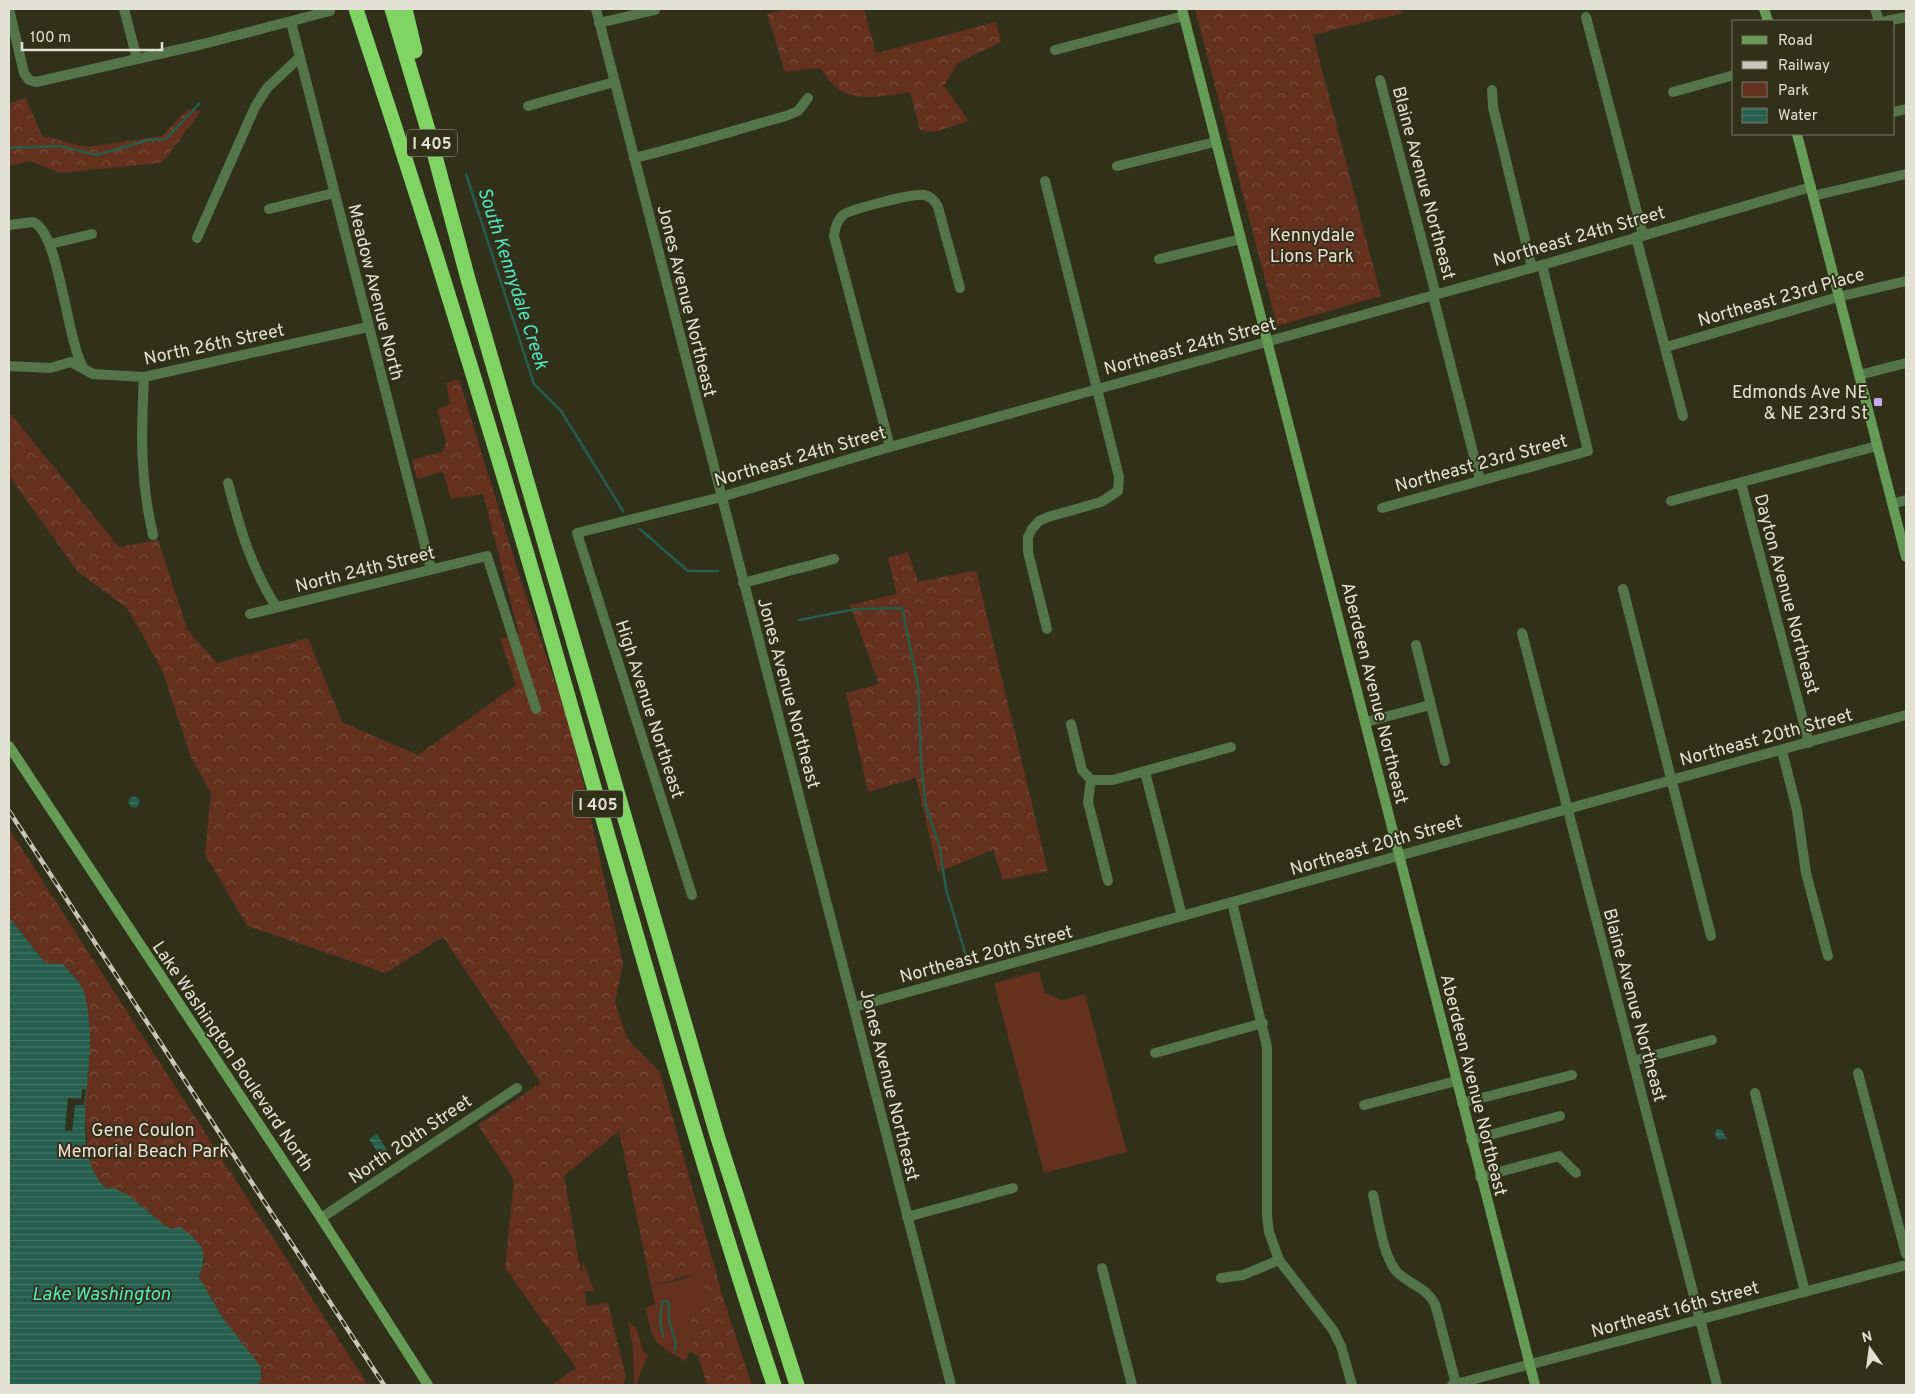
<svg xmlns="http://www.w3.org/2000/svg" width="1915" height="1394" font-family="Overpass,sans-serif">
<style>
.green{fill:#63311e}
.forest{fill:url(#forest-crowns)}
.water{fill:url(#water-rules)}
.pier{fill:#31301b}
.lines{fill:none;stroke-linecap:round;stroke-linejoin:round}
.stream{stroke:#255e4d;stroke-width:2.5}
.street{stroke:#537549;stroke-width:10}
.secondary{stroke:#669b55;stroke-width:10}
.highway{stroke:#7fd463;stroke-width:15}
.rail-casing{stroke:#c7c7b9;stroke-width:4.5}
.rail{stroke:#31301b;stroke-width:2.5;stroke-dasharray:8;stroke-linecap:butt}
.poi-dot{fill:#c6a6f0;stroke:#31301b;stroke-width:2}
.labels{text-anchor:middle;stroke-width:4;stroke-linejoin:round;paint-order:stroke}
.shield{fill:#31301b;stroke:#acac9c;stroke-width:1}
.shield-label{font-size:16px;font-weight:bold;fill:#e1e1d4}
.street-label{font-size:18px;fill:#e1e1d4;stroke:#31301b}
.park-label{font-size:18px;fill:#f2dbd3;stroke:#31301b}
.poi-label{font-size:18px;fill:#e1e1d4;stroke:#31301b;text-anchor:end}
.water-label{font-size:19px;font-style:italic;fill:#51e7be;stroke:#31301b}
</style>
<defs>
<pattern id="forest-crowns" width="20" height="18" patternUnits="userSpaceOnUse" patternTransform="scale(1.25)"><rect width="20" height="18" fill="#63311e"/><path d="M2 6a3 3 0 1 1 6 0M12 15a3 3 0 1 1 6 0" fill="none" stroke="#794f3e"/></pattern>
<pattern id="water-rules" width="6" height="5" patternUnits="userSpaceOnUse" patternTransform="scale(1.25)"><rect width="6" height="5" fill="#255e4d"/><path d="M0 2.5h6" fill="none" stroke="#447566"/></pattern>
</defs>
<rect width="100%" height="100%" fill="#31301b"/>
<!-- green -->
<g class="green">
<path d="M1039 971 1045 993 1062 1000 1085 994 1127 1152 1044 1173 994 983Z"/>
<path d="M583 1261 594 1291H583L581 1281Z"/>
<path d="M698 1273 710 1304 690 1317 693 1345 685 1361C653 1342 653 1344 646 1308L655 1304 651 1286 680 1280Z"/>
<path d="M628 1321 637 1329 643 1351 648 1355 636 1385H634L633 1348Z"/>
</g>
<!-- forest -->
<g class="forest">
<path d="M788 9H864L876 53 996 22 1001 42 958 63 944 86 969 121 934 132 920 130 910 92C890 95 868 100 848 94 836 91 827 76 819 68L785 72 767 14Z"/>
<path d="M1195 9H1400L1402 13 1313 35 1381 296 1277 326Z"/>
<path d="M26 98 42 136 87 147 162 136 188 109 201 111 162 163 59 173 31 161 9 166V103Z"/>
<path d="M459 379 521 581 572 732 623 964 615 1002 627 1038 660 1072 723 1298 752 1385H707L698 1356 690 1352 693 1345 690 1317 710 1304 698 1273 651 1286 619 1131 564 1176 587 1306 608 1303 626 1377 623 1385H552L576 1368 505 1268 514 1180 478 1125 541 1083 443 937 386 973 247 926 205 854 211 793 191 758 162 670 127 608 78 572 9 476V412L119 547 158 540 187 629 217 663 308 638 342 722 418 755 516 685 500 639 519 634 483 494 451 499 443 472 417 479 412 460 443 452 446 442 437 409 450 404 446 383Z"/>
<path d="M908 552 918 582 976 570 1048 871 1003 880 993 850 938 872 916 778 868 792 846 693 879 684 850 605 897 594 888 558Z"/>
<path d="M9 829 368 1385H258L262 1374 222 1317 199 1277 205 1259 128 1195 107 1189 93 1174 89 1162 84 1105 90 1041 45 963 9 917Z"/>
</g>
<!-- water -->
<g class="water">
<circle cx="134" cy="802" r="5.5"/>
<path d="M9 917 45 963 63 964C69 972 81 982 84 992 88 1006 90 1027 90 1041 90 1084 71 1158 107 1189L111 1187 128 1195 164 1225 171 1229 181 1227C202 1245 209 1248 199 1277L222 1317 261 1367V1379L258 1385H9Z"/>
<path d="M1717 1129 1722 1130 1727 1139H1717L1715 1133Z"/>
<path d="M377 1134 387 1150 379 1154 369 1139Z"/>
</g>
<!-- pier -->
<path class="pier" d="M82 1089H86L84 1105H75L72 1131 65 1130 68 1098 81 1099Z"/>
<g class="lines">
<!-- stream -->
<g class="stream">
<path d="M9 148 59 146 97 155 148 140 166 139 199 104"/>
<path d="M466 174 534 384 561 411 623 511"/>
<path d="M640 529 688 571H718"/>
<path d="M799 620 856 609 902 608 918 685 921 762 926 807 939 844 946 889 967 959"/>
<path d="M663 1336 660 1321 662 1302 666 1301 669 1303V1320L676 1343 675 1350"/>
</g>
<!-- street -->
<g class="street">
<path d="M9 9 24 73 29 80 36 82 203 44 330 11"/>
<path d="M124 9 137 59"/>
<path d="M596 9 951 1385"/>
<path d="M1875 9 1879 21"/>
<path d="M1586 17 1643 235"/>
<path d="M1886 21 1906 17"/>
<path d="M291 22 431 569"/>
<path d="M599 23 655 10"/>
<path d="M1055 50 1184 16"/>
<path d="M1380 80 1436 295"/>
<path d="M1492 90 1493 107 1532 268"/>
<path d="M1673 92 1734 75"/>
<path d="M528 106 614 82"/>
<path d="M1894 112 1906 109"/>
<path d="M634 158C685 146 735 130 786 116L798 111 808 98"/>
<path d="M1117 166 1215 142"/>
<path d="M1045 181 1119 477 1118 491 1101 502 1048 517 1039 521 1032 529 1028 537V552L1047 629"/>
<path d="M1813 196 1906 174"/>
<path d="M269 209 334 193"/>
<path d="M9 225 33 222C60 233 66 340 84 369"/>
<path d="M1636 237 1683 416"/>
<path d="M197 238 255 107 267 88 300 57"/>
<path d="M50 244 92 234"/>
<path d="M1159 259 1241 239"/>
<path d="M1433 296 1480 480"/>
<path d="M1666 347 1838 297 1906 281"/>
<path d="M9 366 50 368 71 362 93 374 144 377 368 327"/>
<path d="M1859 375 1906 363"/>
<path d="M144 377C141 434 140 479 153 535"/>
<path d="M890 447 834 236C835 228 837 220 843 215 851 209 915 193 924 195 931 196 935 201 938 207L960 288"/>
<path d="M228 483C241 532 250 564 276 607"/>
<path d="M1741 483 1809 743"/>
<path d="M1671 501 1877 446"/>
<path d="M1892 504 1906 500"/>
<path d="M1382 508 1588 451 1542 265"/>
<path d="M743 583 834 559"/>
<path d="M1623 589 1711 936"/>
<path d="M250 614 487 556 536 709"/>
<path d="M1522 633 1717 1385"/>
<path d="M1416 645 1445 761"/>
<path d="M1366 722 1430 705"/>
<path d="M1071 724 1082 770 1091 780 1088 802 1108 881"/>
<path d="M1782 751 1797 810 1806 873 1828 956"/>
<path d="M1145 772 1182 916"/>
<path d="M1091 780H1113L1231 747"/>
<path d="M692 895 577 533 721 497 890 447 1542 265 1811 187"/>
<path d="M1232 902 1267 1047V1216L1269 1232 1279 1260 1333 1330 1341 1346 1352 1385"/>
<path d="M854 1007 1906 715"/>
<path d="M1155 1053 1263 1023"/>
<path d="M1633 1061 1712 1040"/>
<path d="M1858 1073 1906 1254"/>
<path d="M1755 1093 1805 1292"/>
<path d="M1462 1103 1572 1075"/>
<path d="M1364 1105 1456 1081"/>
<path d="M1471 1140 1560 1116"/>
<path d="M1480 1177 1559 1156 1576 1173"/>
<path d="M1373 1195C1378 1216 1383 1257 1397 1272 1410 1285 1426 1287 1435 1304L1456 1384"/>
<path d="M907 1217 1013 1188"/>
<path d="M321 1218 517 1088"/>
<path d="M1102 1268 1132 1385"/>
<path d="M1221 1278 1243 1275 1279 1260"/>
<path d="M1452 1385 1906 1265"/>
</g>
<!-- secondary -->
<g class="secondary">
<path d="M1182 9 1535 1385"/>
<path d="M1764 9 1768 21"/>
<path d="M1797 134 1906 557"/>
<path d="M9 746 321 1218 428 1385"/>
</g>
<!-- highway -->
<g class="highway">
<path d="M356 9C423 210 486 412 545 616 619 873 690 1131 774 1385"/>
<path d="M392 9 428 130 468 279 717 1135 797 1385"/>
<path d="M405 9 415 51"/>
</g>
<!-- rail casing -->
<g class="rail-casing">
<path id="rail" d="M9 811 384 1385"/>
</g>
<!-- rail -->
<use href="#rail" class="rail"/>
</g>
<!-- markers -->
<rect class="poi-dot" x="1873" y="397" width="10" height="10" rx="2.5"/>
<g class="labels">
<!-- shield labels -->
<g class="shield">
<rect x="407" y="129.5" width="50" height="27" rx="4"/>
<rect x="573" y="790.5" width="50" height="27" rx="4"/>
</g>
<g class="shield-label">
<text x="432" y="149">I 405</text>
<text x="598" y="810">I 405</text>
</g>
<!-- street labels -->
<g class="street-label">
<text transform="translate(1424 183) rotate(75)" y="6">Blaine Avenue Northeast</text>
<text transform="translate(1579 236) rotate(-16)" y="6">Northeast 24th Street</text>
<text transform="translate(376 292) rotate(76)" y="6">Meadow Avenue North</text>
<text transform="translate(1781 297) rotate(-16)" y="6">Northeast 23rd Place</text>
<text transform="translate(687 301) rotate(76)" y="6">Jones Avenue Northeast</text>
<text transform="translate(214 344) rotate(-12)" y="6">North 26th Street</text>
<text transform="translate(1190 346) rotate(-15)" y="6">Northeast 24th Street</text>
<text transform="translate(800 456) rotate(-16)" y="6">Northeast 24th Street</text>
<text transform="translate(1481 463) rotate(-15)" y="6">Northeast 23rd Street</text>
<text transform="translate(365 569) rotate(-14)" y="6">North 24th Street</text>
<text transform="translate(1787 594) rotate(75)" y="6">Dayton Avenue Northeast</text>
<text transform="translate(789 693) rotate(75)" y="6">Jones Avenue Northeast</text>
<text transform="translate(1375 693) rotate(76)" y="6">Aberdeen Avenue Northeast</text>
<text transform="translate(650 709) rotate(72)" y="6">High Avenue Northeast</text>
<text transform="translate(1766 737) rotate(-15)" y="6">Northeast 20th Street</text>
<text transform="translate(1376 845) rotate(-16)" y="6">Northeast 20th Street</text>
<text transform="translate(986 954) rotate(-15)" y="6">Northeast 20th Street</text>
<text transform="translate(1635 1005) rotate(75)" y="6">Blaine Avenue Northeast</text>
<text transform="translate(233 1056) rotate(56)" y="6">Lake Washington Boulevard North</text>
<text transform="translate(890 1085) rotate(76)" y="6">Jones Avenue Northeast</text>
<text transform="translate(1474 1085) rotate(76)" y="6">Aberdeen Avenue Northeast</text>
<text transform="translate(410 1139) rotate(-34)" y="6">North 20th Street</text>
<text transform="translate(1675 1309) rotate(-15)" y="6">Northeast 16th Street</text>
</g>
<!-- park labels -->
<g class="park-label">
<text x="1312" y="241">Kennydale<tspan x="1312" dy="21">Lions Park</tspan></text>
<text x="143" y="1136">Gene Coulon<tspan x="143" dy="21">Memorial Beach Park</tspan></text>
</g>
<!-- poi labels -->
<g class="poi-label">
<text x="1868" y="398">Edmonds Ave NE<tspan x="1868" dy="21">&amp; NE 23rd St</tspan></text>
</g>
<!-- water labels -->
<g class="water-label">
<text transform="translate(514 278) rotate(72)" y="7">South Kennydale Creek</text>
<text x="101" y="1300">Lake Washington</text>
</g>
</g>
<!-- border -->
<rect width="1915" height="1394" fill="none" stroke="#e1e1d4" stroke-width="20"/>
<!-- legend -->
<rect x="1732" y="20" width="162" height="115" fill="#31301b" stroke="#777765"/>
<rect x="1742" y="36" width="25" height="8" fill="#669b55" stroke="#777765"/>
<text x="1778" y="45" font-size="15" fill="#e1e1d4">Road</text>
<rect x="1742" y="61" width="25" height="8" fill="#c7c7b9" stroke="#777765"/>
<text x="1778" y="70" font-size="15" fill="#e1e1d4">Railway</text>
<rect x="1742" y="82" width="25" height="15" fill="#63311e" stroke="#777765"/>
<text x="1778" y="95" font-size="15" fill="#e1e1d4">Park</text>
<rect x="1742" y="108" width="25" height="15" fill="url(#water-rules)" stroke="#777765"/>
<text x="1778" y="120" font-size="15" fill="#e1e1d4">Water</text>
<!-- north arrow -->
<g transform="translate(1870 1349) rotate(346)" stroke="#31301b" stroke-width="4" paint-order="stroke">
<path d="M0-4L9 19L0 12L-9 19Z" fill="#e1e1d4"/>
<text y="-8" font-size="14" font-weight="bold" text-anchor="middle" fill="#e1e1d4">N</text>
</g>
<!-- scale -->
<path d="M22 42v8h140v-8" fill="none" stroke="#e1e1d4" stroke-width="2.5"/>
<text x="30" y="42" font-size="15" fill="#e1e1d4" stroke="#31301b" stroke-width="4" paint-order="stroke">100 m</text>
</svg>
